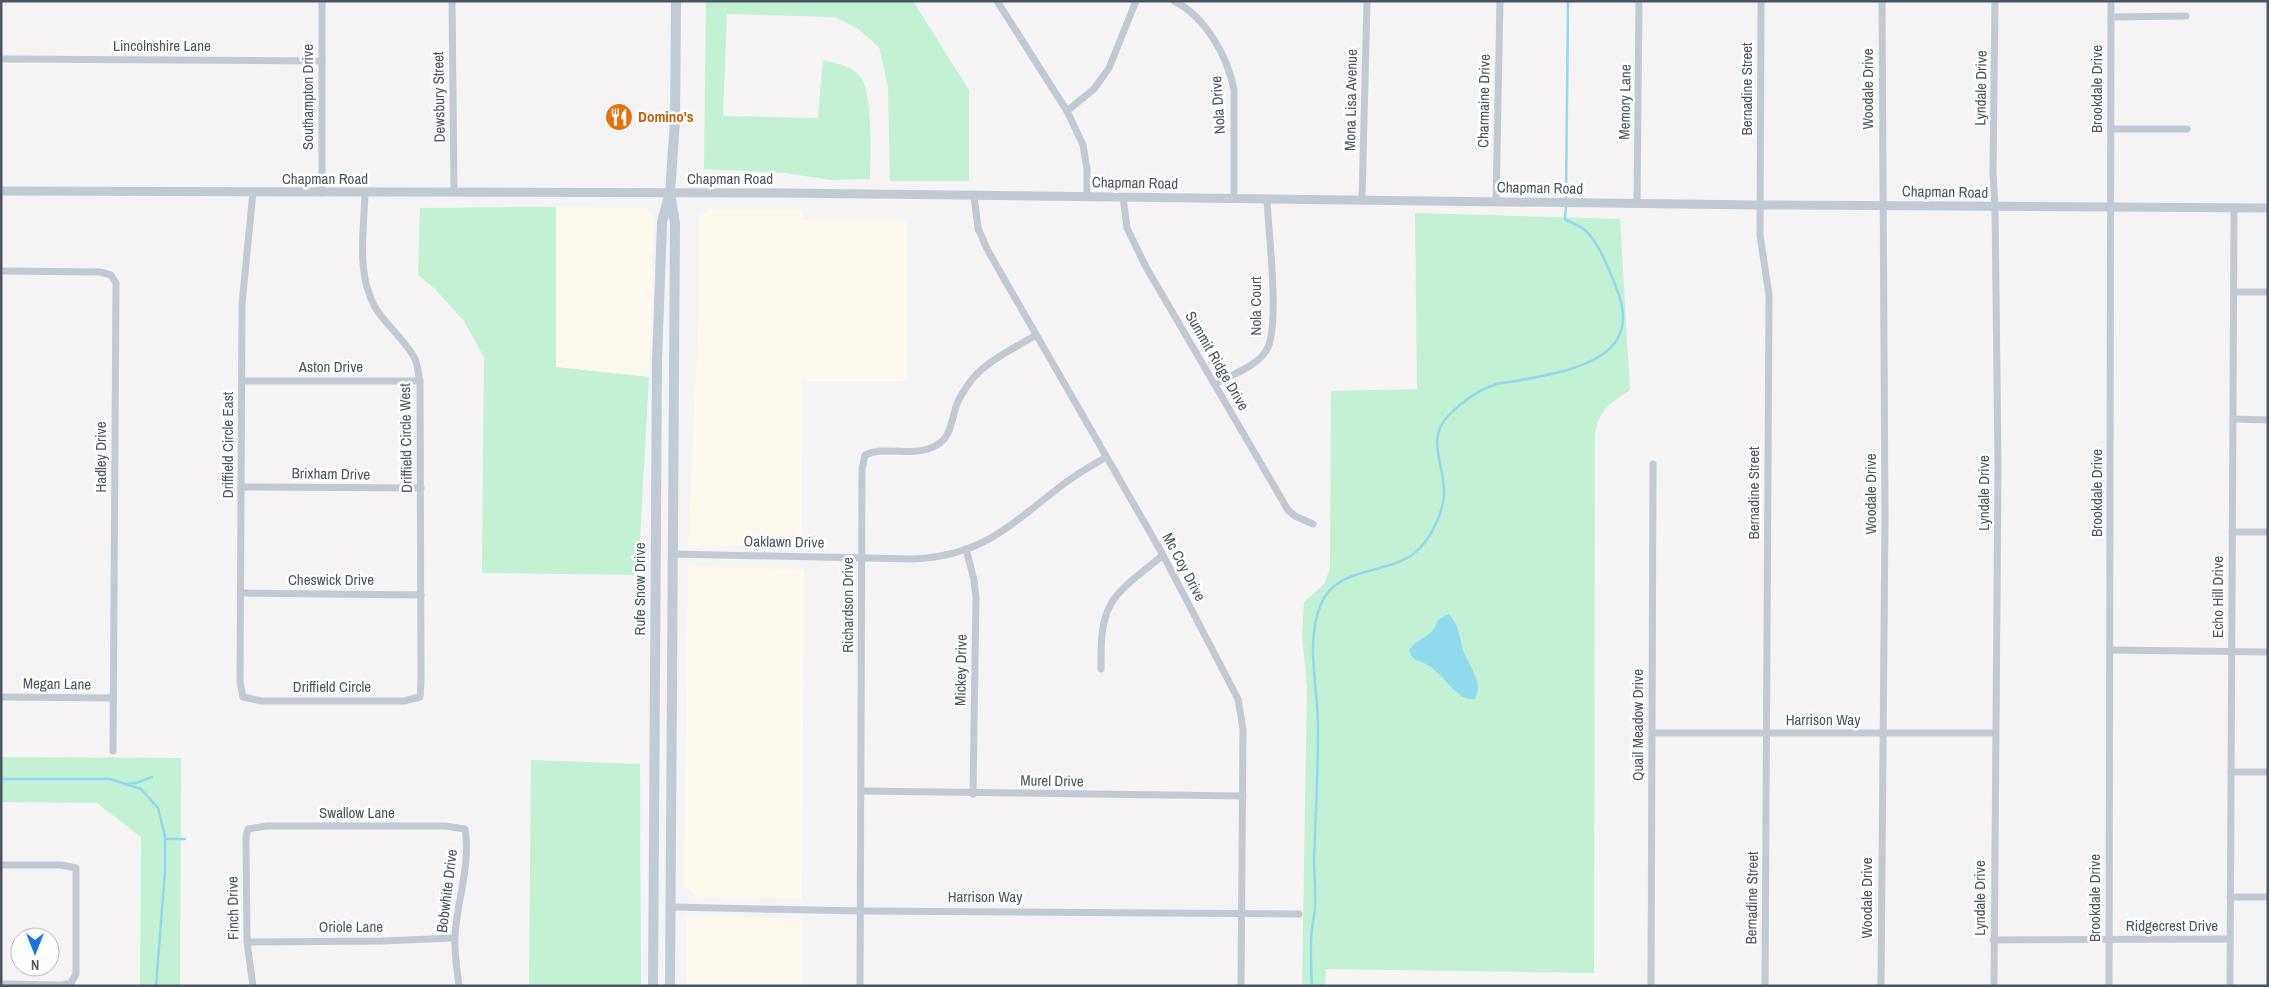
<svg xmlns="http://www.w3.org/2000/svg" width="2269" height="987" font-family="'Archivo Narrow',sans-serif">
<style>
.commercial{fill:#fdf9ef}
.green{fill:#c3f1d5}
.water{fill:#90daee}
.lines{fill:none;stroke-linecap:round;stroke-linejoin:round}
.stream{stroke:#90daee;stroke-width:2.5}
.minor{stroke:#c1cad2;stroke-width:7}
.tertiary{stroke:#c1cad2;stroke-width:9}
.secondary{stroke:#c1cbd6;stroke-width:10}
.labels{text-anchor:middle;stroke-width:5;stroke-linejoin:round;paint-order:stroke}
.street-label{font-size:15px;fill:#4a5661;stroke:#fff}
.food-label{font-size:15px;font-weight:bold;fill:#c56008;stroke:#fff;text-anchor:start}
</style>
<rect width="100%" height="100%" fill="#f5f3f3"/>
<!-- commercial -->
<g class="commercial">
<path d="M556 207 647 208 654 217 649 377 556 367Z"/>
<path d="M710 209H802L803 220H907V381H801L802 545H688L699 307V217Z"/>
<path d="M688 567 804 569 802 899 696 897 684 884Z"/>
<rect x="686" y="918" width="115" height="68"/>
</g>
<!-- green -->
<g class="green">
<path d="M706 1H913L969 90V181H890L888 87 879 47 858 29 835 17 727 14 723 116 818 118 823 60C834 63 851 66 859 75 874 91 870 156 870 179L831 180 785 173 704 169Z"/>
<path d="M556 207V367L649 377 638 575 482 573 484 357 464 321 435 289 418 275 420 208Z"/>
<path d="M1415 213 1620 219 1630 390C1609 404 1599 410 1595 435L1594 973 1326 969 1325 986H1302L1307 687 1302 635 1304 602 1324 584 1330 569 1331 391 1417 389Z"/>
<path d="M1 757 181 758 180 986H140L141 837 97 803 1 802Z"/>
<path d="M531 760 640 764 641 986H529Z"/>
</g>
<!-- water -->
<path class="water" d="M1449 614C1459 625 1459 636 1463 650 1469 666 1484 682 1475 699 1470 699 1467 699 1463 697 1449 688 1441 672 1426 664 1418 660 1412 661 1409 650 1416 640 1424 639 1432 631 1440 621 1434 621 1449 614Z"/>
<g class="lines">
<!-- stream -->
<g class="stream">
<path d="M1566 200 1568 1"/>
<path d="M1 779H110L141 789 158 808 165 836V871L156 986"/>
<path d="M127 784 136 783 152 777"/>
<path d="M165 839H185"/>
<path d="M1312 986C1311 971 1311 956 1311 942 1311 930 1314 919 1315 907 1316 891 1314 875 1314 858 1316 814 1318 770 1318 726 1318 687 1305 642 1321 604 1338 563 1393 577 1420 548 1432 535 1443 513 1444 495 1446 467 1425 440 1448 416 1461 403 1479 389 1497 384 1505 382 1513 382 1521 380 1573 370 1646 359 1616 287 1610 271 1599 243 1586 231 1581 226 1572 223 1565 219L1566 205"/>
</g>
<!-- minor -->
<g class="minor">
<path d="M452 1 454 192"/>
<path d="M997 1 1067 111 1083 145 1087 169V196"/>
<path d="M1174 1C1205 16 1228 57 1234 90V198"/>
<path d="M1761 1 1760 235 1769 295 1765 986"/>
<path d="M2111 17 2186 16"/>
<path d="M1 59 322 61"/>
<path d="M1067 111 1094 89 1109 68 1136 1"/>
<path d="M2111 129H2187"/>
<path d="M253 192 242 304 240 682 243 697 262 701H404L420 697 421 682 420 381C418 374 418 366 415 359 405 339 386 326 375 307 356 274 364 229 365 193"/>
<path d="M322 193V1"/>
<path d="M974 196 978 228 987 249 1163 555 1238 699 1243 729 1241 986"/>
<path d="M1123 197 1127 228 1146 267 1288 510 1295 516 1313 524"/>
<path d="M1362 200 1367 1"/>
<path d="M1496 202 1500 1"/>
<path d="M1637 204 1639 1"/>
<path d="M1 271 100 272 111 275 116 283 113 751"/>
<path d="M2234 292H2268"/>
<path d="M242 381H420"/>
<path d="M1215 384C1230 375 1256 367 1266 351 1281 329 1268 229 1267 199"/>
<path d="M2233 419 2268 420"/>
<path d="M241 487 421 488"/>
<path d="M2232 532H2268"/>
<path d="M966 549 974 580 976 598 973 794"/>
<path d="M672 554 913 559C983 556 1010 525 1061 486 1075 475 1091 466 1106 457"/>
<path d="M242 593 421 595"/>
<path d="M2110 650 2268 652"/>
<path d="M1101 669C1101 647 1100 623 1111 604 1120 587 1148 568 1163 555"/>
<path d="M1 697 113 698"/>
<path d="M1652 733H1995"/>
<path d="M2231 772H2268"/>
<path d="M861 791 1243 796"/>
<path d="M1 865H61L76 868V974L71 983 62 985 1 984"/>
<path d="M2230 897H2268"/>
<path d="M670 907 861 911 1299 914"/>
<path d="M1993 940 2230 939"/>
<path d="M247 942 382 941 454 938"/>
<path d="M253 986 247 942 246 837 248 829 267 826H445L465 829C471 865 457 900 455 936 454 952 457 970 459 986"/>
<path d="M860 986 862 469 865 455C887 445 913 458 935 446 952 438 951 419 957 404 960 395 967 386 973 378 989 360 1016 347 1036 335"/>
<path d="M1651 986 1653 464"/>
<path d="M1881 986 1885 518 1882 1"/>
<path d="M1994 986 1998 466 1995 207 1993 173 1995 1"/>
<path d="M2109 986 2111 1"/>
<path d="M2230 986 2234 208"/>
</g>
<!-- tertiary -->
<path class="tertiary" d="M1 191 786 193 1759 205 2268 208"/>
<!-- secondary -->
<g class="secondary">
<path d="M653 986 657 361 662 222 669 196"/>
<path d="M670 986 675 223 670 193 675 121 676 1"/>
</g>
</g>
<!-- icons -->
<defs>
<g id="restaurant-disc" transform="scale(1.4375)"><circle r="9.5" fill="#e8710a" stroke="#fff"/><path d="M-5-6h1v4h1v-4h1v4h1v-4h1v5L-1.5 .5V6h-2V.5L-5-1ZM5-6V6H3V1.5H1.5Q1.5-4 5-6Z" fill="#fff"/></g>
</defs>
<g fill-rule="evenodd">
<use href="#restaurant-disc" x="619" y="117"/>
</g>
<g class="labels">
<!-- street labels -->
<g class="street-label">
<text x="162" y="51">Lincolnshire Lane</text>
<text transform="translate(1981 88) rotate(-89)" y="5">Lyndale Drive</text>
<text transform="translate(1747 89) rotate(-90)" y="5">Bernadine Street</text>
<text transform="translate(1868 89) rotate(-90)" y="5">Woodale Drive</text>
<text transform="translate(2097 89) rotate(-90)" y="5">Brookdale Drive</text>
<text transform="translate(308 97) rotate(-90)" y="5">Southampton Drive</text>
<text transform="translate(439 97) rotate(-91)" y="5">Dewsbury Street</text>
<text transform="translate(1351 100) rotate(-89)" y="5">Mona Lisa Avenue</text>
<text transform="translate(1484 101) rotate(-89)" y="5">Charmaine Drive</text>
<text transform="translate(1625 102) rotate(-89)" y="5">Memory Lane</text>
<text transform="translate(1218 105) rotate(-94)" y="5">Nola Drive</text>
<text x="325" y="184">Chapman Road</text>
<text x="730" y="184">Chapman Road</text>
<text transform="translate(1135 183) rotate(1)" y="5">Chapman Road</text>
<text transform="translate(1540 188) rotate(1)" y="5">Chapman Road</text>
<text transform="translate(1945 192) rotate(1)" y="5">Chapman Road</text>
<text transform="translate(1256 306) rotate(-90)" y="5">Nola Court</text>
<text transform="translate(1217 361) rotate(60)" y="5">Summit Ridge Drive</text>
<text x="331" y="372">Aston Drive</text>
<text transform="translate(406 438) rotate(-91)" y="5">Driffield Circle West</text>
<text transform="translate(228 445) rotate(-90)" y="5">Driffield Circle East</text>
<text transform="translate(101 457) rotate(-90)" y="5">Hadley Drive</text>
<text transform="translate(331 474) rotate(1)" y="5">Brixham Drive</text>
<text transform="translate(1754 493) rotate(-90)" y="5">Bernadine Street</text>
<text transform="translate(1984 493) rotate(-90)" y="5">Lyndale Drive</text>
<text transform="translate(2097 493) rotate(-90)" y="5">Brookdale Drive</text>
<text transform="translate(1871 494) rotate(-90)" y="5">Woodale Drive</text>
<text transform="translate(784 542) rotate(1)" y="5">Oaklawn Drive</text>
<text transform="translate(1184 567) rotate(62)" y="5">Mc Coy Drive</text>
<text x="331" y="585">Cheswick Drive</text>
<text transform="translate(640 589) rotate(-90)" y="5">Rufe Snow Drive</text>
<text transform="translate(2218 597) rotate(-90)" y="5">Echo Hill Drive</text>
<text transform="translate(848 605) rotate(-90)" y="5">Richardson Drive</text>
<text transform="translate(961 670) rotate(-89)" y="5">Mickey Drive</text>
<text transform="translate(57 684) rotate(1)" y="5">Megan Lane</text>
<text x="332" y="692">Driffield Circle</text>
<text x="1823" y="725">Harrison Way</text>
<text transform="translate(1638 725) rotate(-90)" y="5">Quail Meadow Drive</text>
<text transform="translate(1052 781) rotate(1)" y="5">Murel Drive</text>
<text x="357" y="818">Swallow Lane</text>
<text transform="translate(447 891) rotate(-83)" y="5">Bobwhite Drive</text>
<text x="985" y="902">Harrison Way</text>
<text transform="translate(1752 898) rotate(-89)" y="5">Bernadine Street</text>
<text transform="translate(1867 898) rotate(-90)" y="5">Woodale Drive</text>
<text transform="translate(1980 898) rotate(-90)" y="5">Lyndale Drive</text>
<text transform="translate(2095 898) rotate(-90)" y="5">Brookdale Drive</text>
<text transform="translate(233 908) rotate(-91)" y="5">Finch Drive</text>
<text x="2172" y="931">Ridgecrest Drive</text>
<text x="351" y="932">Oriole Lane</text>
</g>
<!-- food labels -->
<g class="food-label">
<text x="638" y="122">Domino's</text>
</g>
</g>
<!-- border -->
<rect width="2269" height="987" fill="none" stroke="#4a5661" stroke-width="5"/>
<!-- north arrow -->
<g transform="translate(35 952) rotate(180)"><circle r="24" fill="#ffffff" stroke="#b7bbc0"/>
<path d="M0-4L9 19L0 12L-9 19Z" fill="#1a73e8"/>
<text y="-8" font-size="14" font-weight="bold" text-anchor="middle" fill="#4a5661">N</text>
</g>
</svg>
